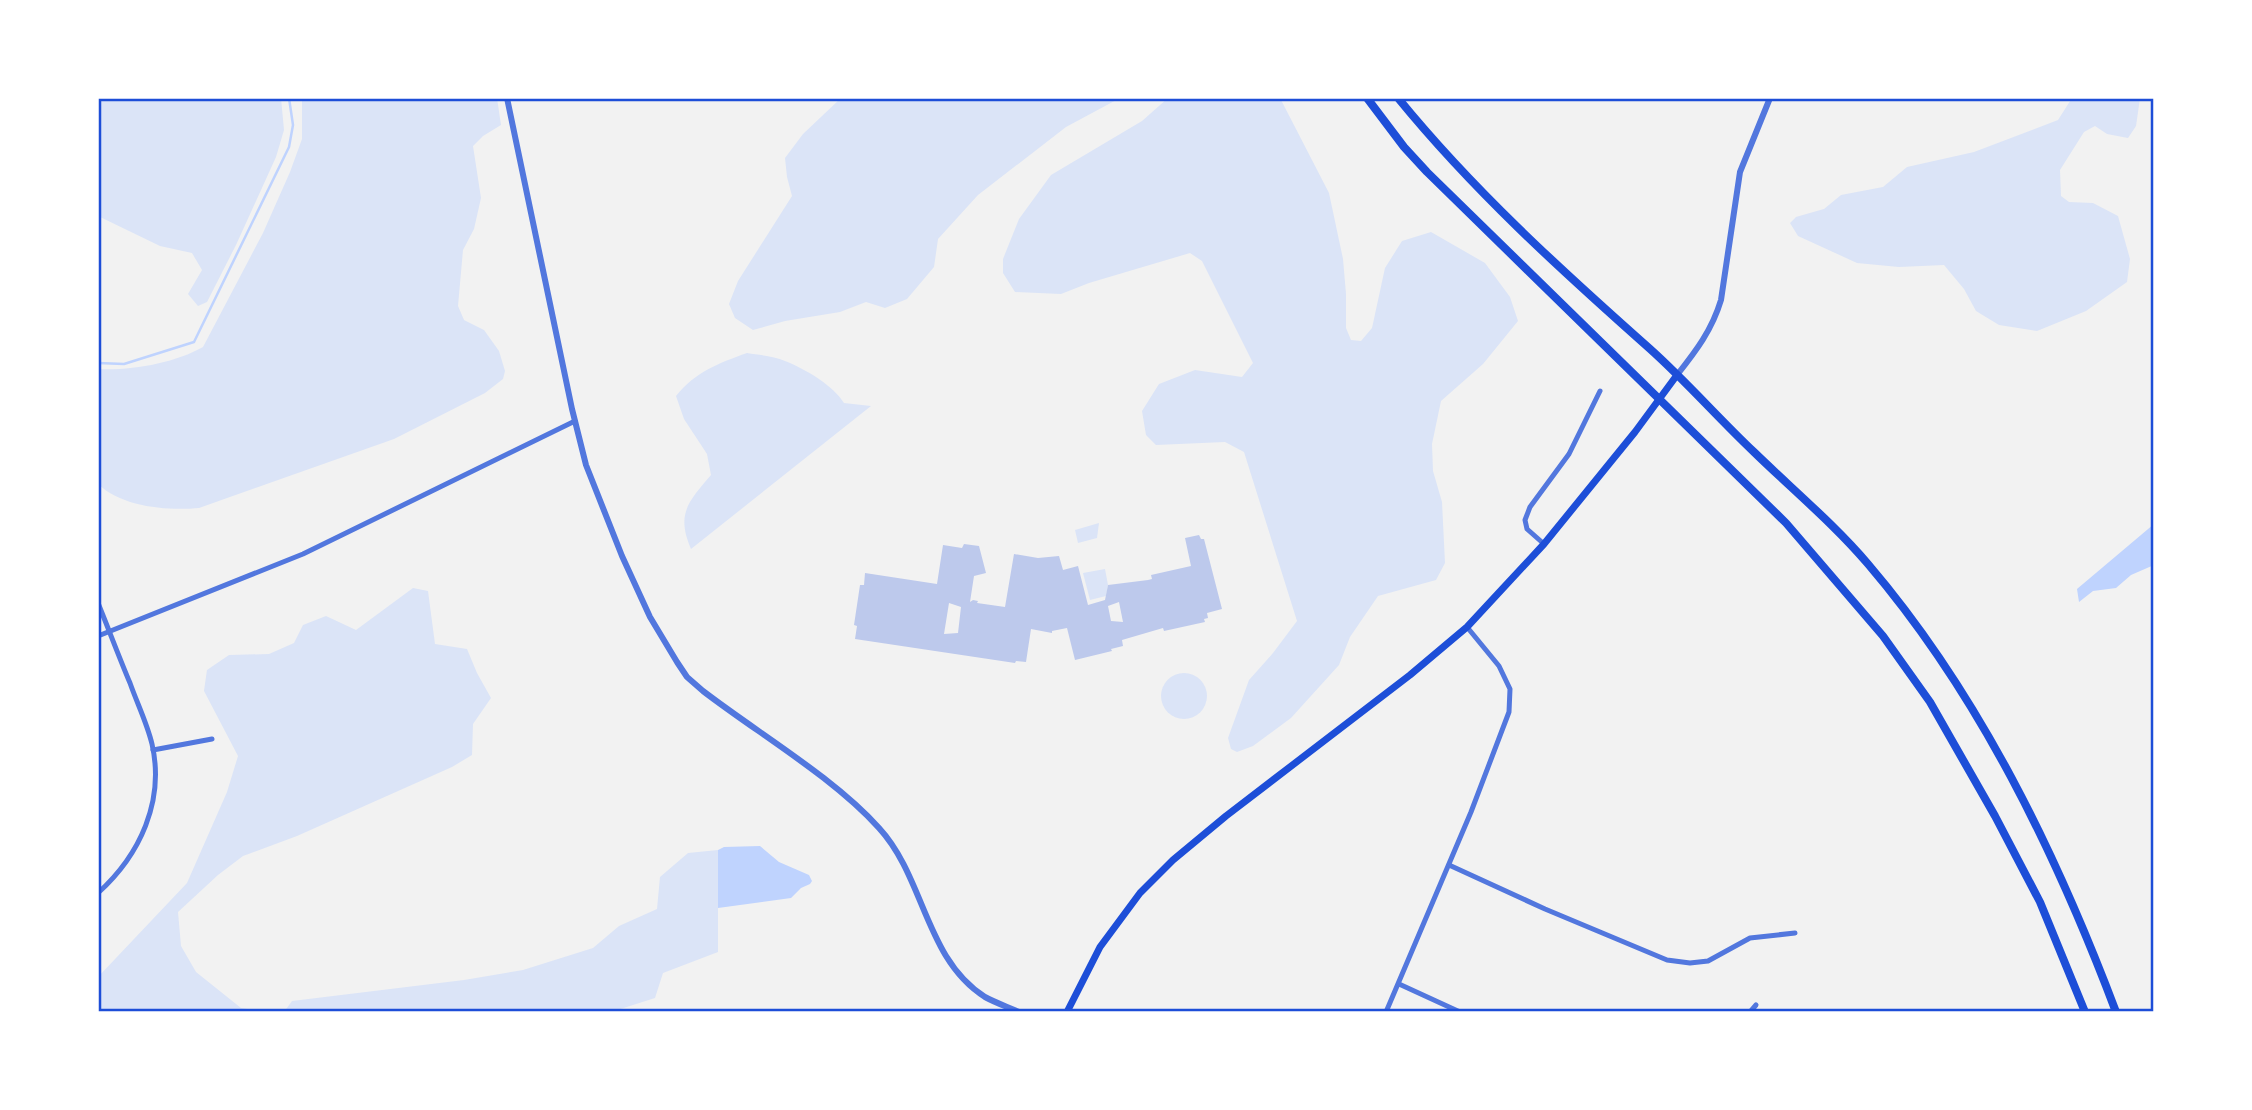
<svg xmlns="http://www.w3.org/2000/svg" width="2252" height="1110" font-family="'Nunito Sans',sans-serif">
<style>
.green{fill:#dbe4f7}
.water{fill:#bfd3fe}
.lines{fill:none;stroke-linecap:round;stroke-linejoin:round}
.stream{stroke:#bfd3fe;stroke-width:2.5}
.building{fill:#bdc9ec;fill-rule:evenodd}
.minor{stroke:#5277de;stroke-width:5}
.tertiary{stroke:#5277de;stroke-width:6}
.secondary{stroke:#1d4ed8;stroke-width:7}
.primary{stroke:#1d4ed8;stroke-width:8}
.neatline{fill:none;stroke:#1d4ed8;stroke-width:2.5}
</style>
<rect width="100%" height="100%" fill="#f2f2f2"/>
<!-- green -->
<g class="green">
<path d="M98 98H281L284 130 276 157 236 245 207 302 198 306 188 294 202 270 192 253 160 246 98 216Z"/>
<path d="M302 98H497L501 125 483 136 473 146 481 198 474 229 463 250 458 306 464 320 484 330 499 351 505 371 503 379 485 393 394 439 199 508C167 511 122 507 98 484V369C130 371 175 363 203 347L263 233 290 172 302 139Z"/>
<path d="M841 98H1120L1066 127 978 195 938 239 934 267 907 299 885 308 866 302 840 312 785 321 753 330 735 318 729 304 738 281 792 196 787 177 785 158 803 134Z"/>
<path d="M1168 98H1280L1329 193 1343 259 1346 294V328L1351 340 1361 341 1372 328 1385 268 1402 241 1431 232 1485 263 1510 297 1518 321 1483 364 1441 401 1432 444 1433 471 1442 502 1445 563 1436 580 1378 596 1350 637 1339 665 1291 718 1253 746 1237 752 1231 749 1228 738 1249 680 1273 653 1297 621 1244 452 1225 442 1156 445 1146 435 1142 411 1159 384 1195 370 1242 377 1253 363 1202 261 1190 253 1089 283 1061 294 1015 292 1003 273V259L1019 219 1051 175 1142 121Z"/>
<path d="M2072 98H2140L2136 126 2128 138 2107 134 2095 126 2084 132 2060 170 2061 196 2069 202 2093 203 2118 216 2130 259 2127 282 2086 311 2037 331 1999 325 1976 311 1964 289 1944 265 1899 267 1857 263 1798 236 1790 223 1796 217 1824 209 1841 195 1883 187 1907 167 1974 152 2058 120Z"/>
<path d="M747 353C759 355 774 356 785 361 805 369 833 385 844 403L871 406 691 549C676 514 688 502 711 475L707 454 684 419 676 396C695 372 719 363 747 353Z"/>
<path d="M1099 523 1097 538 1078 543 1075 530Z"/>
<path d="M1105 569 1108 585 1106 596 1090 600 1083 573Z"/>
<path d="M413 588 428 591 435 644 467 649 477 673 491 698 473 724 472 755 452 767 297 836 243 856 218 875 178 912 181 946 196 972 241 1008 267 1012H98V977L187 883 227 792 238 756 204 691 207 670 229 655 269 654 294 643 303 625 326 616 356 630Z"/>
<circle cx="1184" cy="696" r="23"/>
<path d="M718 850V952L663 973 655 998 611 1012H284L292 1001 464 980 523 970 593 948 619 926 657 909 660 877 688 853Z"/>
</g>
<!-- water -->
<g class="water">
<path d="M2154 524V565L2131 575 2116 588 2093 591 2079 602 2077 589Z"/>
<path d="M760 846 779 862 809 875 812 881 810 884 801 888 791 898 718 908V850L724 847Z"/>
</g>
<g class="lines">
<!-- stream -->
<path class="stream" d="M98 363 124 364 194 342 289 147 293 125 289 98"/>
</g>
<!-- building -->
<path class="building" d="M1199 535 1201 539H1204L1222 609 1207 613 1208 618 1204 619 1205 622 1164 631 1163 628 1122 640 1123 646 1111 649 1112 651 1075 660 1067 628 1052 631V633L1031 629 1026 662 1016 661 1015 663 855 639 857 626 854 625 860 585H864L865 573 937 584 943 545 962 548 964 544 979 546 986 573 974 576 970 602 973 600 978 601 977 603 1005 607 1014 554 1038 558 1059 556 1063 570 1078 566 1088 605 1105 600 1108 585 1148 580 1152 579 1151 575 1191 566 1185 538ZM1119 602 1123 622 1111 621 1108 606ZM949 603 961 607 958 633 944 634Z"/>
<g class="lines">
<!-- minor -->
<g class="minor">
<path d="M1544 544 1527 529 1525 520 1530 507 1569 454 1600 391"/>
<path d="M98 603C109 630 119 657 130 683 137 703 147 723 152 744 165 801 140 855 98 893"/>
<path d="M98 636 303 554 575 421"/>
<path d="M153 750 212 739"/>
<path d="M1449 865 1545 909 1667 960 1690 963 1708 961 1750 938 1795 933"/>
<path d="M1399 984 1460 1012"/>
<path d="M1386 1012 1471 812 1509 712 1510 689 1499 666 1467 627"/>
<path d="M1750 1012 1756 1005"/>
</g>
<!-- tertiary -->
<g class="tertiary">
<path d="M507 98 572 409 586 465 622 556 650 617 677 662 687 677 703 691C759 734 833 777 879 828 925 878 925 959 985 997 996 1003 1008 1007 1019 1012"/>
<path d="M1677 375C1696 351 1712 330 1721 300L1740 172 1770 98"/>
</g>
<!-- secondary -->
<path class="secondary" d="M1067 1012 1100 947 1140 893 1173 860 1226 816 1410 675 1467 627 1544 544 1635 432 1677 375"/>
<!-- primary -->
<g class="primary">
<path d="M1367 98 1404 147 1427 172 1786 523 1883 636 1930 702 1995 816 2040 902 2085 1012"/>
<path d="M1398 98C1473 190 1560 269 1649 348 1686 381 1718 418 1754 452 1792 489 1834 524 1868 564 1979 694 2056 853 2116 1012"/>
</g>
</g>
<!-- border -->
<rect width="2252" height="1110" fill="none" stroke="#ffffff" stroke-width="200"/>
<rect x="100" y="100" width="2052" height="910" class="neatline"/>
</svg>
